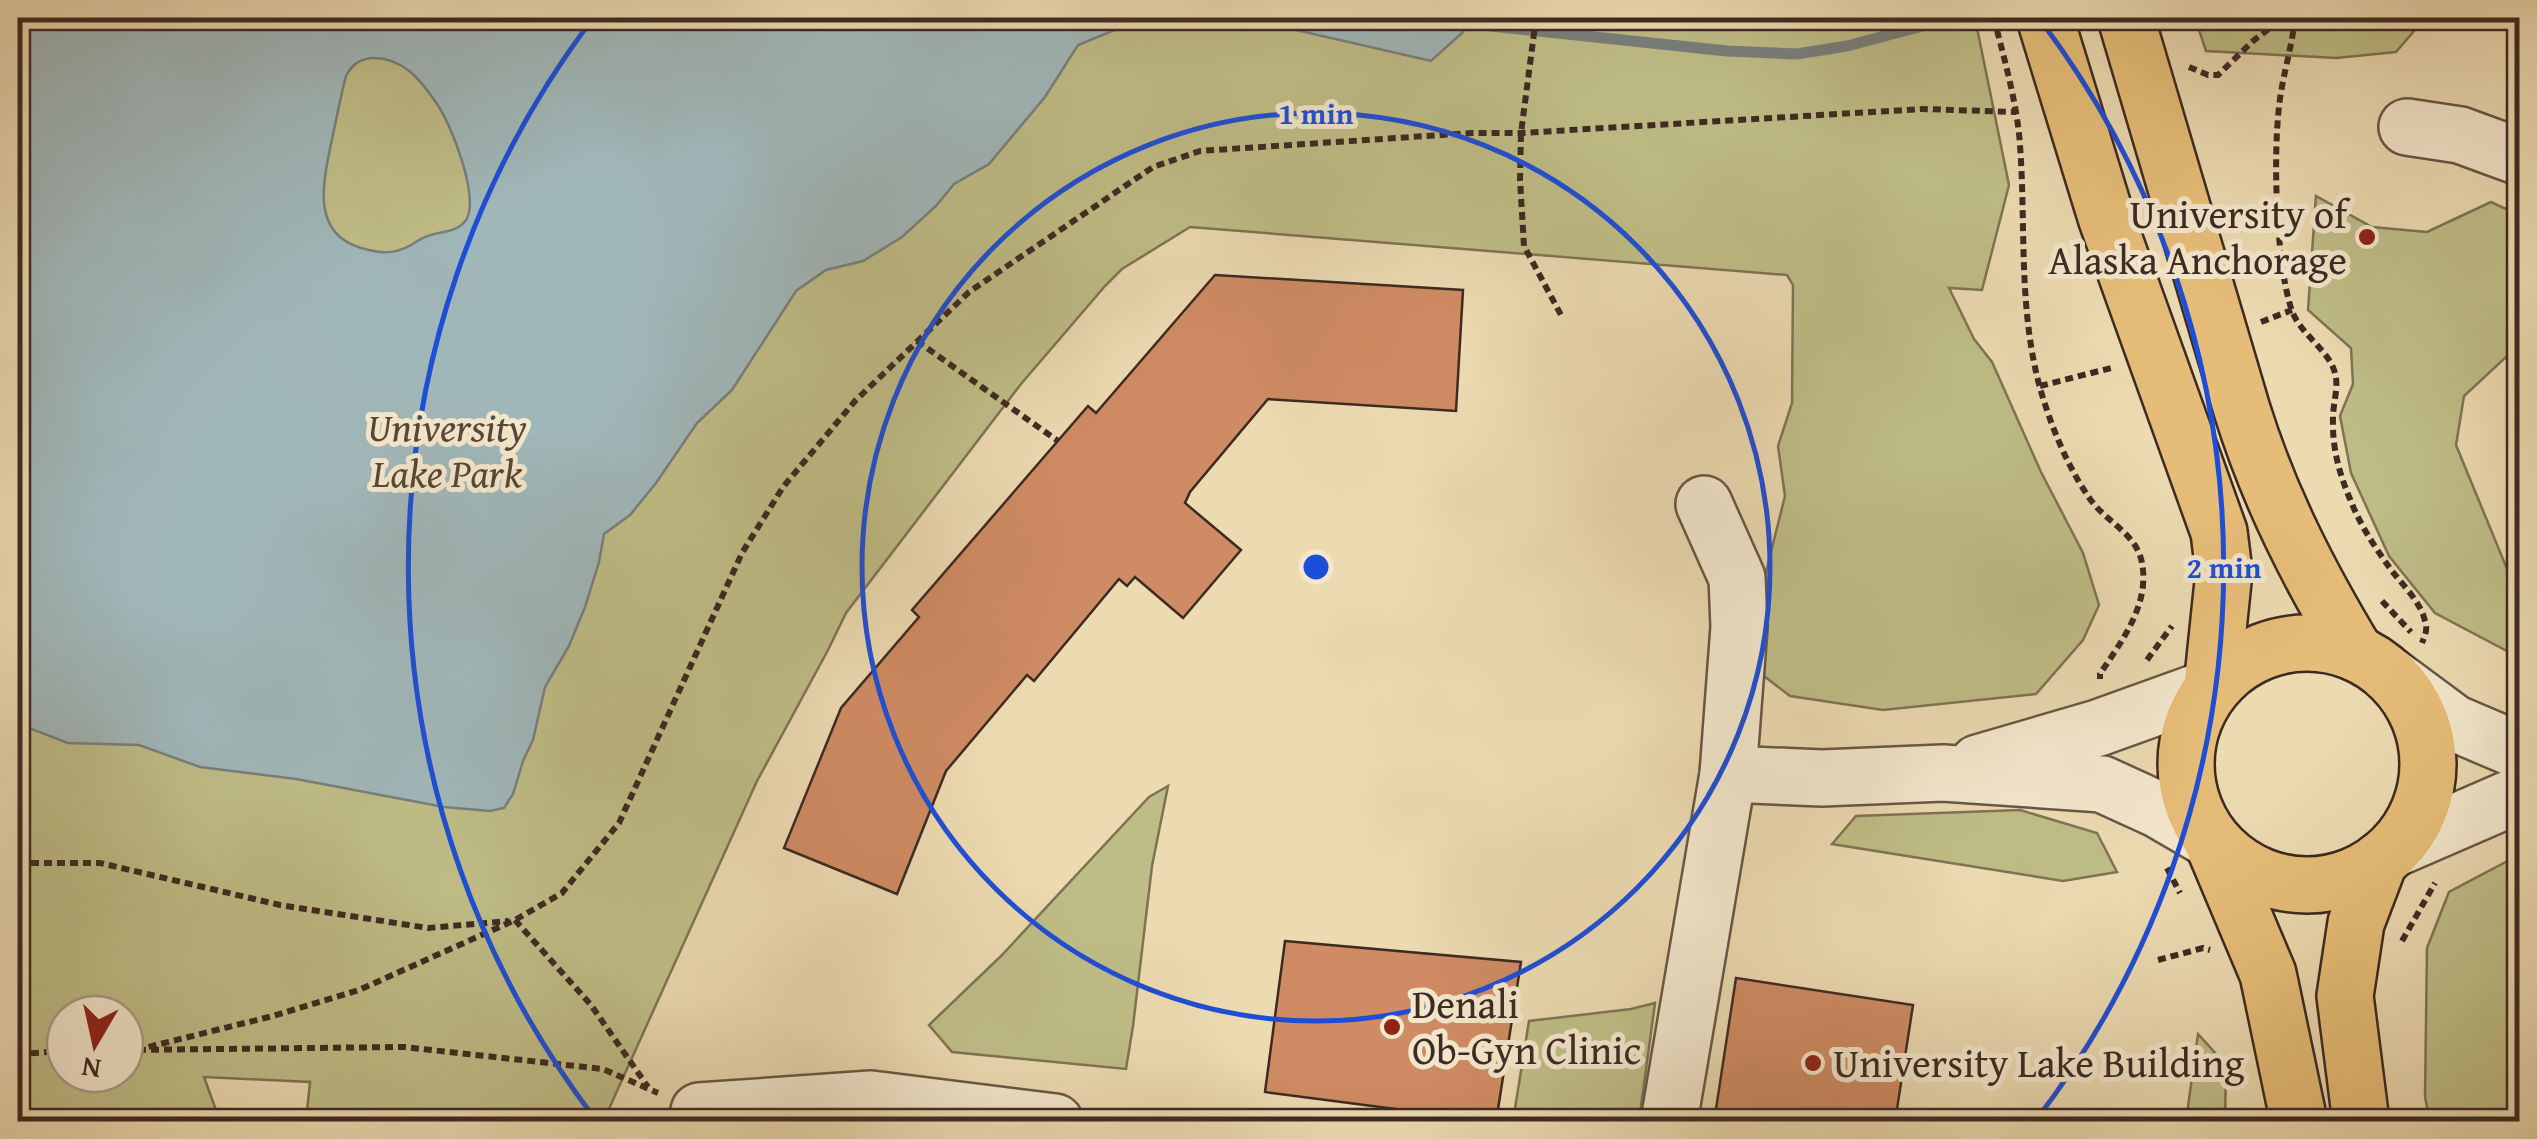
<svg xmlns="http://www.w3.org/2000/svg" width="2537" height="1139" font-family="'Gentium Book Plus',serif">
<style>
.green{fill:#bfbd87;stroke:#7e7455;stroke-width:2.5;fill-rule:evenodd}
.water{fill:#a0b7b9;stroke:#787f7d;stroke-width:2.5;fill-rule:evenodd}
.lines{fill:none;stroke-linecap:round;stroke-linejoin:round}
.stream{stroke:#787f7d;stroke-width:11}
.building{fill:#cf8b63;stroke:#3d2a23;stroke-width:2.5}
.minor-casing{stroke:#695646;stroke-width:60}
.major-casing{stroke:#3d2a23;stroke-width:60}
.path{stroke:#3d2a23;stroke-width:6;stroke-dasharray:8 5;stroke-linecap:butt}
.minor{stroke:#f3e7cc;stroke-width:55}
.major{stroke:#e6bd78;stroke-width:55}
.ring{fill:none;stroke:#1d4ed8;stroke-width:5}
.poi-dot{fill:#8f2418;stroke:#f3e7cc;stroke-width:4}
.labels{text-anchor:middle;stroke-width:10;stroke-linejoin:round;paint-order:stroke}
.poi-label{font-size:40px;fill:#3d2a23;stroke:#f3e7cc;text-anchor:start}
.park-label{font-size:40px;font-style:italic;fill:#574737;stroke:#f3e7cc}
.centre{fill:#1d4ed8;stroke:#f3e7cc;stroke-width:5}
.ring-label{font-size:30px;text-anchor:middle;font-weight:bold;fill:#1d4ed8;stroke:#f3e7cc;stroke-width:10;stroke-linejoin:round;paint-order:stroke}
</style>
<rect width="100%" height="100%" fill="#ecdab1"/>
<filter id="stains"><feTurbulence type="fractalNoise" baseFrequency=".002" numOctaves="4"/><feColorMatrix values="0 0 0 0 .2 0 0 0 0 .09 0 0 0 0 .02 0 0 0 .5 -.17"/></filter>
<radialGradient id="worn" r=".72"><stop offset=".6" stop-color="#630" stop-opacity="0"/><stop offset="1" stop-color="#630" stop-opacity=".3"/></radialGradient>
<!-- green -->
<g class="green">
<path d="M18 18H1975L2009 185 1982 290 1949 288 1974 339 1992 362 2041 472 2083 553 2099 605 2083 640 2036 694 1883 710 1790 696 1764 676 1762 588 1785 496 1778 446 1792 403 1793 285 1787 275 1190 227 1122 269 1105 286 1021 384 846 613 828 650 757 781 608 1111 596 1110 601 1121H306L310 1082 204 1077 220 1121H18ZM65 1014H125V1074H65Z"/>
<path d="M2195 18H2425L2396 52 2336 58 2206 51Z"/>
<path d="M2316 196 2372 227 2427 232 2491 202 2519 215V345L2464 396 2456 445 2519 598V652L2507 651 2435 613 2389 556 2351 473 2340 416 2353 384 2351 348 2308 310Z"/>
<path d="M1168 786 1152 866 1133 1026 1126 1069 952 1052 929 1025 1001 956 1149 797Z"/>
<path d="M2020 810 2097 833 2117 872 2063 881 1832 844 1856 816Z"/>
<path d="M2519 855V1121H2430L2425 1097 2427 948 2449 892Z"/>
<path d="M1655 1003 1639 1121H1513L1529 1021 1631 1009Z"/>
<path d="M2198 1034 2226 1065 2225 1121H2186Z"/>
</g>
<!-- water -->
<g class="water">
<path d="M18 18H1144L1078 45 1045 97 989 164 954 184 936 206 902 237 863 261 826 270 796 291 732 390 697 423 656 483 630 515 604 534 599 562 585 607 569 646 545 687 533 740 523 761 513 794 504 808 490 811 444 807 296 779 200 767 139 745 68 743 18 724ZM371 58C403 57 420 79 437 104 451 124 480 197 466 220 456 235 433 230 419 240 399 254 385 255 361 248 311 233 323 183 331 144 336 121 340 99 346 76 352 65 358 60 371 58Z"/>
<path d="M1188 18H1473L1462 33 1431 61 1283 27Z"/>
</g>
<g class="lines">
<!-- stream -->
<path class="stream" d="M1472 22 1490 26 1727 51 1797 54 1847 46 1949 19"/>
</g>
<!-- building -->
<g class="building">
<path d="M1215 275 1463 290 1456 411 1268 399 1190 492 1185 503 1241 550 1183 618 1135 577 1127 586 1119 579 1034 681 1027 675 946 771 897 894 784 848 841 708 919 617 912 610 1088 406 1096 413Z"/>
<path d="M1285 941 1521 962 1496 1122 1265 1092Z"/>
<path d="M1736 978 1913 1005 1895 1122H1714Z"/>
</g>
<g class="lines">
<!-- minor casing -->
<g class="minor-casing">
<g id="minor">
<path d="M2407 127 2460 135 2520 157"/>
<path d="M2388 674 2454 723 2520 751"/>
<path d="M1978 763 2098 728 2212 687"/>
<path d="M1728 774 1822 778 1943 773 2102 784 2159 810 2212 841"/>
<path d="M2396 848 2509 799 2520 798"/>
<path d="M699 1111 871 1099 1055 1122"/>
<path d="M1669 1122 1728 774 1739 627 1737 578 1704 504"/>
</g>
</g>
<!-- major casing -->
<g class="major-casing">
<g id="major">
<path d="M2045 18 2106 217 2219 532 2224 572 2212 687"/>
<path d="M2126 18 2242 410C2269 497 2309 575 2356 653"/>
<circle cx="2307" cy="764" r="121"/>
<path d="M2212 841 2268 974 2299 1122"/>
<path d="M2361 1122 2345 996 2356 923 2380 860"/>
</g>
</g>
<!-- path -->
<g class="path">
<path d="M1536 18 1521 133 1520 180 1524 246 1561 315"/>
<path d="M1994 18C2004 59 2017 102 2020 145 2026 227 2018 307 2040 388 2051 426 2067 466 2090 499 2106 522 2137 534 2142 563 2150 605 2121 642 2100 674V679"/>
<path d="M2295 18C2292 48 2282 77 2279 107 2273 157 2276 265 2292 311 2301 335 2329 350 2335 373 2339 387 2333 403 2333 418 2332 447 2339 473 2350 499 2360 525 2376 549 2392 571 2404 586 2421 603 2425 621 2428 630 2425 635 2422 643"/>
<path d="M2404 18 2413 27"/>
<path d="M2189 67 2208 75H2218L2253 41 2283 18"/>
<path d="M2261 322 2292 310"/>
<path d="M917 341 1058 441"/>
<path d="M2040 386 2115 367"/>
<path d="M2382 601 2411 632"/>
<path d="M2147 660 2172 626"/>
<path d="M18 863H100L280 905 428 928 509 921"/>
<path d="M2167 868 2180 893"/>
<path d="M515 920 591 1005 648 1087"/>
<path d="M2402 941 2435 883"/>
<path d="M2158 960 2203 948 2210 950"/>
<path d="M125 1050 404 1047 603 1069 658 1093"/>
<path d="M136 1050 273 1016 359 990 515 920 562 893 619 823 742 553 783 487 855 401 969 292 1153 167 1200 151 1472 133H1521L1922 109 2016 112"/>
<path d="M18 1054 65 1051"/>
</g>
<!-- minor -->
<use href="#minor" class="minor"/>
<!-- major -->
<use href="#major" class="major"/>
</g>
<!-- distance rings -->
<g class="ring">
<circle cx="1316" cy="567" r="454"/>
<path d="M596 1120A908 908 0 0 1 591 21M2041 21A908 908 0 0 1 2036 1120"/>
</g>
<!-- markers -->
<g class="poi-dot">
<circle cx="2367" cy="237" r="10"/>
<circle cx="1392" cy="1027" r="10"/>
<circle cx="1813" cy="1063" r="10"/>
</g>
<g class="labels">
<!-- poi labels -->
<g class="poi-label">
<text x="2347" y="228" text-anchor="end">University of<tspan x="2347" dy="46">Alaska Anchorage</tspan></text>
<text x="1412" y="1018">Denali<tspan x="1412" dy="46">Ob-Gyn Clinic</tspan></text>
<text x="1833" y="1077">University Lake Building</text>
</g>
<!-- park labels -->
<g class="park-label">
<text x="447" y="441">University<tspan x="447" dy="46">Lake Park</tspan></text>
</g>
</g>
<circle cx="1316" cy="567" r="15" class="centre"/>
<g class="ring-label">
<text x="1316" y="124">1 min</text>
<text x="2224" y="578">2 min</text>
</g>
<!-- margin -->
<rect width="2537" height="1139" fill="none" stroke="#ecdab1" stroke-width="60"/>
<rect x="20" y="20" width="2497" height="1099" fill="none" stroke="#3d2a23" stroke-width="5"/>
<rect x="30" y="30" width="2477" height="1079" fill="none" stroke="#3d2a23" stroke-width="2.5"/>
<!-- north arrow -->
<g transform="translate(95 1044) rotate(189)"><circle r="48" fill="#f3e7cc" stroke="#aa9b88" stroke-width="2.5"/>
<path d="M0-8L18 38L0 25L-18 38Z" fill="#8f2418"/>
<text y="-15" font-size="28" font-weight="bold" text-anchor="middle" fill="#3d2a23">N</text>
</g>
<rect width="100%" height="100%" filter="url(#stains)"/>
<rect width="100%" height="100%" fill="url(#worn)"/>
</svg>
